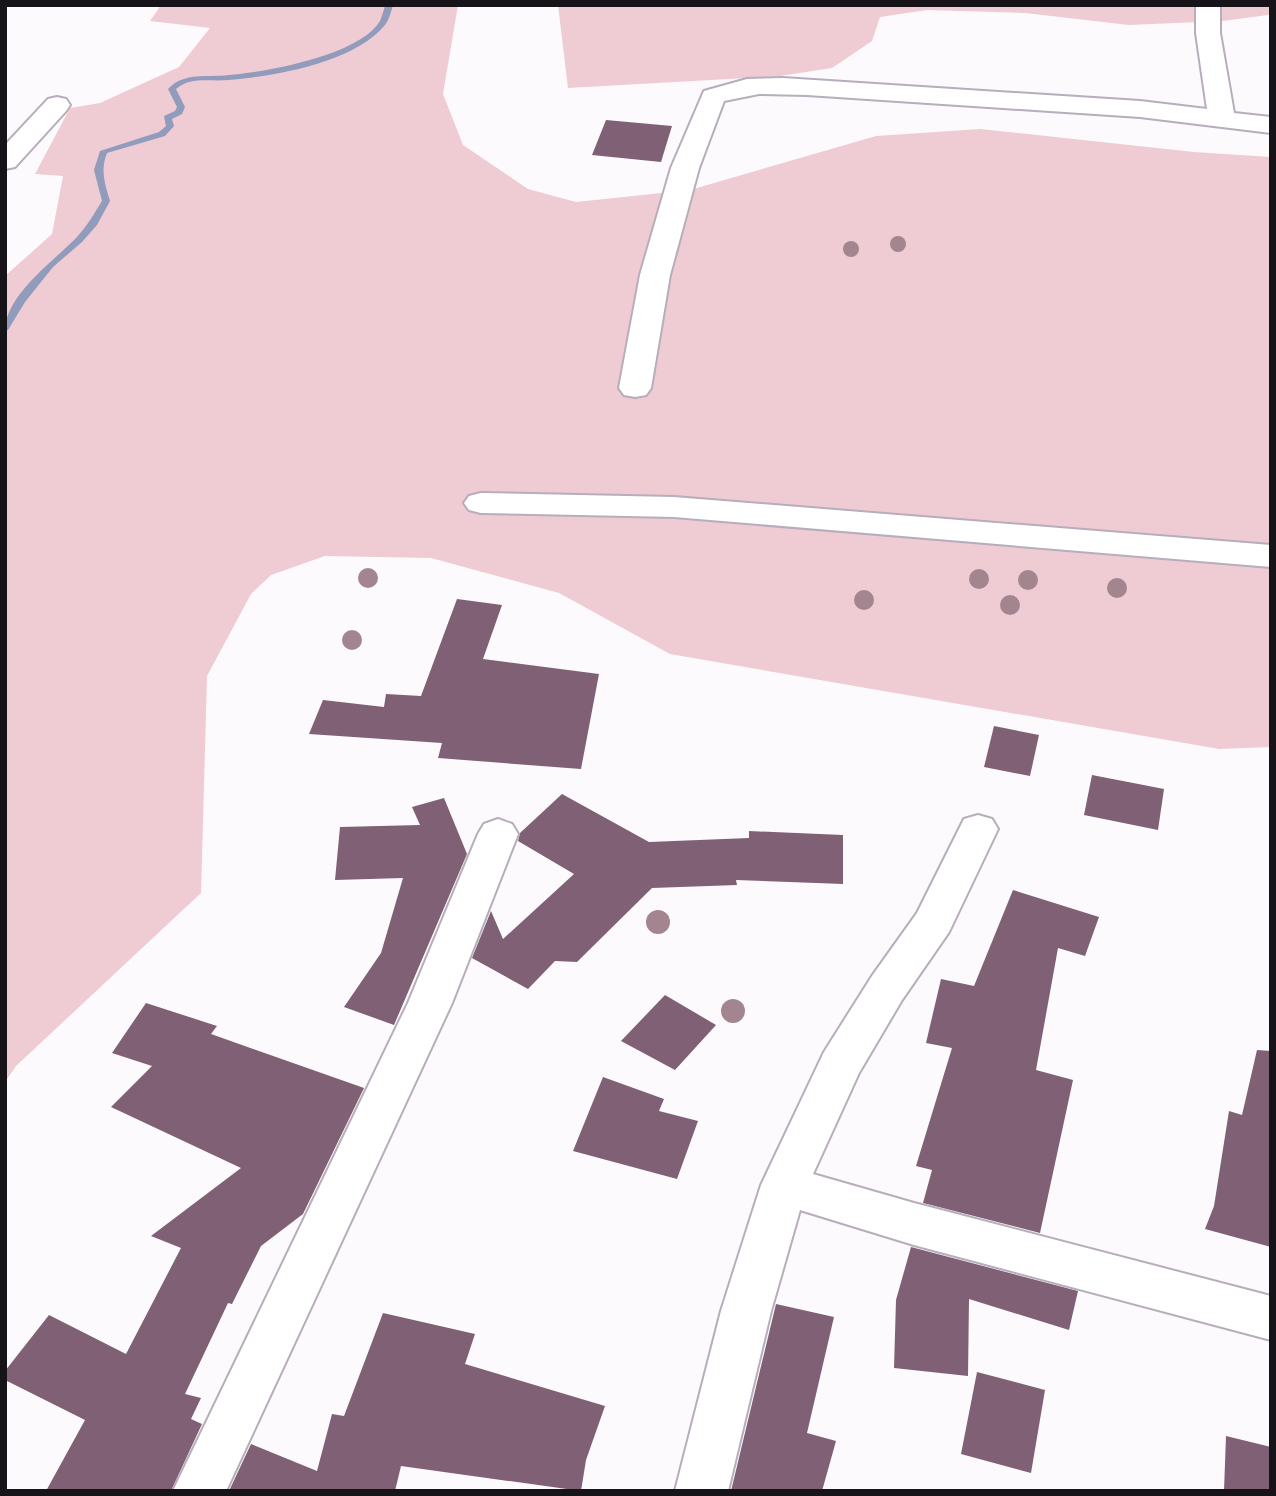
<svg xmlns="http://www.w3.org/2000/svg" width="1276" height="1496" font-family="'Noto Sans',sans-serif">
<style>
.green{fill:#efcbd3}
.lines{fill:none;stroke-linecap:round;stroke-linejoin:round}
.stream{fill:#919bbb;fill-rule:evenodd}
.building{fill:#7f6074}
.minor-casing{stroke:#b7adbb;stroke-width:4}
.minor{fill:#fff;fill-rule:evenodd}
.tree{fill:#a38590}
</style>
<rect width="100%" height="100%" fill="#fdfafd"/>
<!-- green -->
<g class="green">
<path d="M161 5H458L443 94 463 145 528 189 576 202 690 190 876 136 980 129 1194 152 1271 157V747L1219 749 670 654 559 593 431 558 325 556 271 575 251 594 207 676 201 893 16 1066 5 1082V276L52 234 63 176 35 174 70 108 100 103 179 67 210 28 150 21Z"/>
<path d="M558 5H1271V12L1268 15 1223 21 1129 25 1025 13 927 10 880 17 872 41 832 68 780 76 568 88Z"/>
</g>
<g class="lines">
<!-- stream -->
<path class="stream" d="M385 5H393C391 12 389 20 385 25 354 63 275 76 228 80 210 82 191 76 176 89L185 107 182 114 172 119 174 126 165 136 107 153C100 170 105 184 110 201L97 225 82 242 53 267 25 302 8 330 5 331C5 295 54 261 77 237 87 226 94 214 102 201L94 170 100 151 159 132 166 126 164 116 175 111 177 107 168 89C185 71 207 78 229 75 267 72 360 55 380 21 382 16 384 10 385 5Z"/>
</g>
<!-- building -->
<g class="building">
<path d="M606 120 672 126 661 162 592 155Z"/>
<path d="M457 599 502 605 483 659 599 674 581 769 438 758 442 743 309 734 323 700 384 707 386 694 421 696Z"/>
<path d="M994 726 1039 735 1030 776 984 767Z"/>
<path d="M1092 775 1164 789 1158 830 1084 815Z"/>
<path d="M562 794 649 842 749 838V831L843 835V884L736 880 737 885 652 888 577 962 555 961 528 989 472 958 491 911 503 939 574 874 518 841 520 833Z"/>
<path d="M444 798 467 854 394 1025 344 1007 381 953 403 878 335 880 340 827 420 825 412 807Z"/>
<path d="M1013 890 1099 917 1085 956 1058 948 1036 1070 1073 1080 1040 1233 923 1203 932 1170 916 1166 952 1048 926 1043 941 979 974 986Z"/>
<path d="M665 995 716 1025 675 1070 621 1041Z"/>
<path d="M146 1003 217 1026 211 1034 364 1088 303 1214 261 1246 232 1304 228 1303 185 1394 201 1398 191 1419 202 1424 171 1491H46L85 1420 5 1380V1371L49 1315 126 1354 181 1248 151 1236 241 1168 111 1107 152 1066 112 1053Z"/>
<path d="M1257 1050 1271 1051V1247L1205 1229 1214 1206 1229 1111 1242 1115Z"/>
<path d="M603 1077 664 1099 659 1111 698 1121 677 1179 573 1151Z"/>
<path d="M911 1247 1078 1291 1069 1330 969 1299 968 1376 894 1368 896 1300Z"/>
<path d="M776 1304 834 1317 807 1433 836 1441 822 1491H731Z"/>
<path d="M383 1313 475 1334 465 1364 605 1406 586 1460 581 1491 401 1466 395 1491H229L251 1444 317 1471 332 1414 344 1416Z"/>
<path d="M977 1372 1045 1390 1031 1473 961 1454Z"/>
<path d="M1226 1436 1271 1447V1491H1224Z"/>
</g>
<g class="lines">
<!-- minor casing -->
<g class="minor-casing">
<g id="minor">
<path d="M1196 5H1220V33L1234 113 1271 117V133L1140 117 807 95 759 94 724 101 699 168 670 275 651 388 646 395 635 397 624 395 619 388 640 275 671 168 704 91 747 79 783 78 1140 101 1207 109 1196 33Z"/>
<path d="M57 97 66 99 70 105 66 111 15 167 5 169V145L48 99Z"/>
<path d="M481 493 674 497 1271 545V567L674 517 481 513 469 510 464 503 469 496Z"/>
<path d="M978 815 992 819 998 829 949 932 902 1000 859 1073 813 1174 914 1203 1271 1296V1340L914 1245 800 1210 771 1311 728 1491H675L721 1311 761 1185 824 1052 872 976 917 913 964 819Z"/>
<path d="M498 819 512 824 518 834 452 1003 226 1491H173L408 1003 478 834 484 824Z"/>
</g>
</g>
<!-- minor -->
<use href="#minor" class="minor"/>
</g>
<!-- trees -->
<g class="tree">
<circle cx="898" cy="244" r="8"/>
<circle cx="851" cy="249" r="8"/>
<circle cx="368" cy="578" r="10"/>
<circle cx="979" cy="579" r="10"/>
<circle cx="1028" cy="580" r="10"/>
<circle cx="1117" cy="588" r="10"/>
<circle cx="864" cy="600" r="10"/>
<circle cx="1010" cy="605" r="10"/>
<circle cx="352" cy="640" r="10"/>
<circle cx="658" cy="922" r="12"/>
<circle cx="733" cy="1011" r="12"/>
</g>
<!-- border -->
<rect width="1276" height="1496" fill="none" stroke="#171419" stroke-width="14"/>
</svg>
